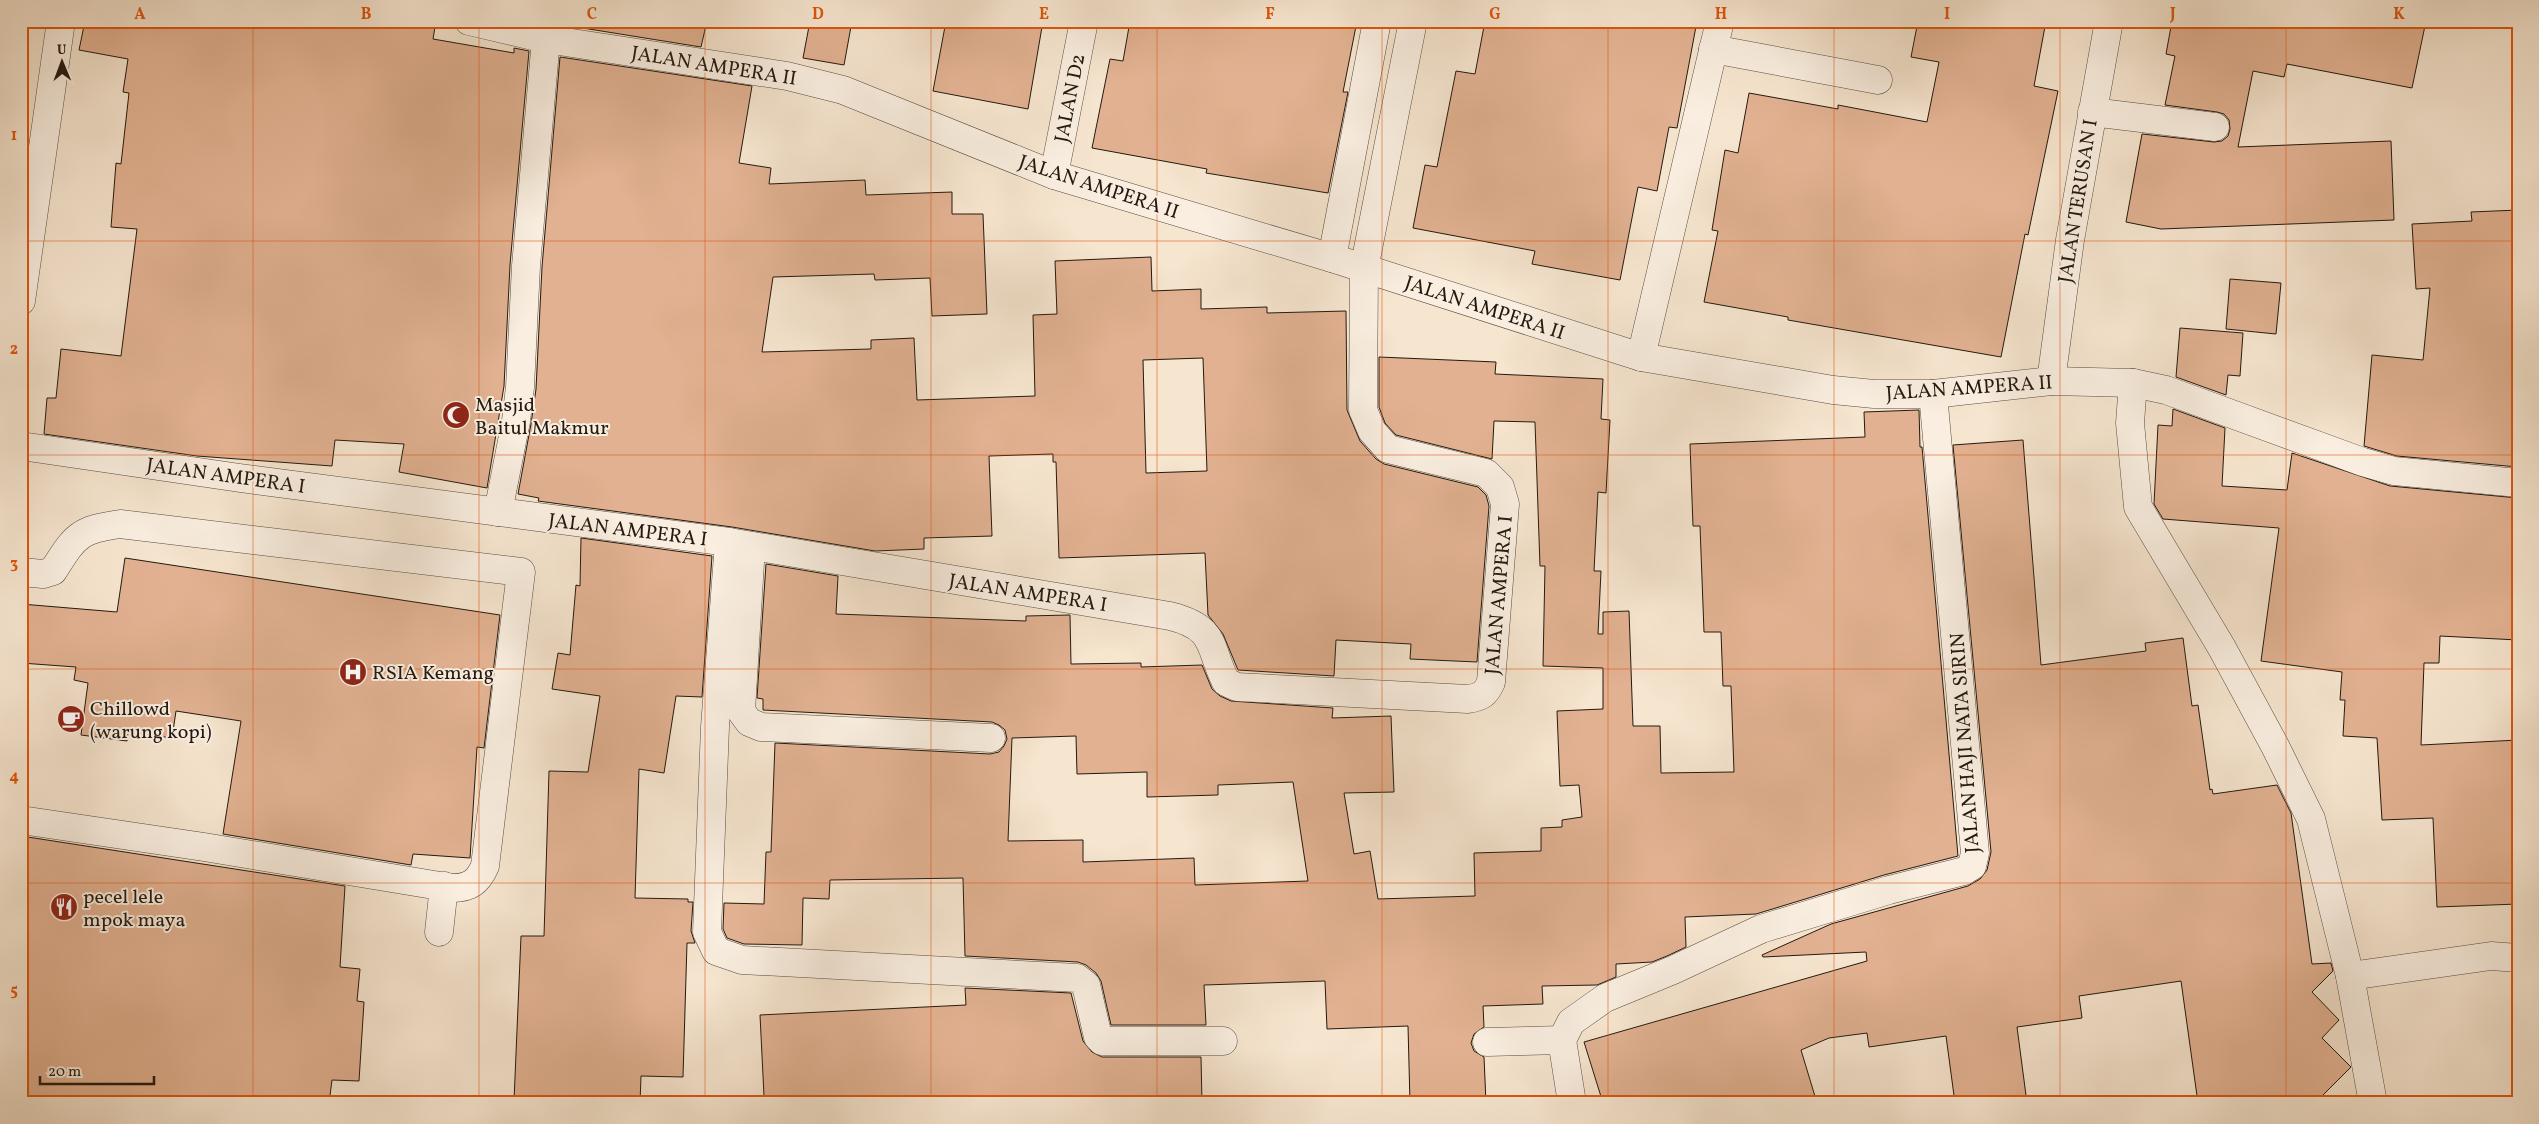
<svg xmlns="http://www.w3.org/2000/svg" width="2539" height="1124" font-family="Vollkorn,serif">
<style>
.building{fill:#e1b191;stroke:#241910;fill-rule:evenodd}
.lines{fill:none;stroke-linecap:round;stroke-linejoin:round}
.minor-casing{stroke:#584c40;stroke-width:29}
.minor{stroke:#f9eee0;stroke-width:28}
.grid{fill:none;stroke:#de560c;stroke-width:1;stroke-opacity:0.55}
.labels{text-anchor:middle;stroke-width:4;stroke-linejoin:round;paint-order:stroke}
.street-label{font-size:20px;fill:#241910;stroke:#f9eee0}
.poi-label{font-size:20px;fill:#241910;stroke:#f9eee0;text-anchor:start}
.neatline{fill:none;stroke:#de560c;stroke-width:2}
.grid-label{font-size:16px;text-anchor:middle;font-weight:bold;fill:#de560c}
</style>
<rect width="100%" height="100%" fill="#f6e5cf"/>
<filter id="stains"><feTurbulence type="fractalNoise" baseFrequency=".004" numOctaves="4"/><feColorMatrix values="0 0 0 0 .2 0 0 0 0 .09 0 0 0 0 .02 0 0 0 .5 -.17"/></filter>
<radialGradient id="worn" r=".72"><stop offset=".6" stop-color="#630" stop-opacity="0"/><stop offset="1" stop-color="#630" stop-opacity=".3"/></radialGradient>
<!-- building -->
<g class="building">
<path d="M85 21H436L433 39 514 53V48L529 51 510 265 504 386 487 488 399 472 404 444 335 440 332 466 197 456 44 434 47 398H56L61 349 121 356 137 229 111 227 116 163 121 164 129 93 123 92 128 59 79 50Z"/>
<path d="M539 21H707L701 47Z"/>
<path d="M810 21H852L844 65 803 58Z"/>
<path d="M946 21H1043L1028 109 933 91Z"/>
<path d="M1130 21H1357L1343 92H1348L1328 193 1206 173 1207 169 1092 148 1110 59 1123 61Z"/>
<path d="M1485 21H1697L1677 128 1669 127 1657 191 1638 187 1620 280 1532 264 1535 251 1413 228 1425 165 1437 167 1456 71 1475 74Z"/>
<path d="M1918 21H2046L2034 86 2058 91 2028 235 2025 234 2001 357 1788 320V317L1704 302 1718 231 1712 230 1725 150 1738 153 1749 93 1838 109V105L1927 122 1939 62 1911 57Z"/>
<path d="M2172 21H2426L2412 88 2287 64 2284 77 2253 71 2238 147 2391 141 2394 220 2161 229 2126 222 2142 134 2214 142 2222 141 2228 136 2230 129 2229 120 2224 114 2217 112 2165 105 2175 56 2166 54Z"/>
<path d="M560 57 752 86 739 163 771 168 769 184 865 180 866 195 952 192V214H983L987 314 932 316 930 278 875 280 874 274 773 277 762 352 871 349V340L914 338 917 400 1035 396 1033 315 1057 314 1055 261 1151 257 1152 291 1201 289V309L1267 307V313L1346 311 1347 410 1360 441 1376 459 1384 464 1478 487 1486 495 1489 506 1477 662 1410 659 1411 644 1336 640 1334 676 1238 670 1223 634 1208 615 1205 553 1059 558 1056 462H1053V454L989 456 992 536 924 538V549L875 551 732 527 538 501 539 498 518 494 531 424 536 389 542 267ZM1203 358 1207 471 1146 473 1143 360Z"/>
<path d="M2518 210V244H2515L2518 297V467L2397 456 2364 446 2372 355 2423 360 2430 288 2416 289 2412 224 2472 221 2471 212Z"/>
<path d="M2230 279 2281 283 2276 334 2226 329Z"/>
<path d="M2180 328 2243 333 2240 376 2228 375 2226 395 2176 377Z"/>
<path d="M1379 357 1496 362 1495 374 1603 379 1601 419 1610 420 1606 493 1598 492 1594 571H1601L1598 634H1603V612L1629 611 1633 726H1660L1661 773 1734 772 1731 686H1723L1721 632H1704L1700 526H1693L1690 444 1865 437 1864 412 1919 410 1920 447H1922L1958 856 1884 875 1756 914 1685 917 1686 947 1667 956 1652 962 1616 964V977L1597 985 1542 986 1543 1004 1483 1006 1484 1027 1474 1034 1471 1043 1474 1051 1484 1057 1486 1103H1410L1408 1026 1327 1029 1325 981 1204 985 1206 1025H1111L1101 981 1096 973 1086 965 1078 962 965 956 963 878 830 880 829 899 803 898 802 945 744 944 727 938 723 929 724 903 764 904 766 852H771L775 743 990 754 999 752 1004 746 1007 739 1005 730 999 725 992 722 763 710V699L757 698 766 564 838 576 836 614 1026 621V616L1070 615 1071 664 1141 663V667L1202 665 1212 689 1220 696 1231 701 1333 708 1332 718 1391 716 1394 792 1344 793 1354 854 1370 851 1378 899 1475 896 1474 853 1541 851V828L1562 827V820L1582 817 1579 785 1560 786 1557 711 1603 709V668L1543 666 1545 566H1540L1535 422 1494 421 1492 459 1396 435 1385 423 1379 407ZM1076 736 1077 774 1147 772V797L1218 795V785L1293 782 1308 881 1195 885 1194 858 1083 862V840L1008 841 1012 738Z"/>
<path d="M2173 409 2225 428 2222 486 2287 490 2292 453 2390 486 2518 498V640L2440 636 2439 663H2424L2421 745 2518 740V904L2437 907 2433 818 2382 820 2377 738 2343 736 2345 700H2340L2342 672 2261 661 2279 528 2163 519 2154 504 2158 425 2172 426Z"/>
<path d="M2023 440 2041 665 2146 651 2145 643 2183 638 2192 706 2198 705 2210 790 2212 789 2213 794 2277 785 2291 813 2312 964 2331 963 2333 971 2312 992 2339 1020 2322 1038 2351 1067 2315 1103H2198L2181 981 2079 996 2082 1018 2017 1027 2027 1103H1955L1946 1036 1869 1047 1867 1033 1829 1038 1801 1050 1817 1103H1603L1584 1042 1867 961 1866 952 1763 957 1762 955 1831 924 1968 886 1980 879 1987 870 1991 852 1953 445Z"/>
<path d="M581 538 712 556 702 697 676 696 664 773 639 769 635 898 688 899V902H693L691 931 695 943H687L683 1077 641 1076 640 1103 514 1101 521 936H544L549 771 588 772 600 696 552 689 558 653 570 655 576 585 580 586Z"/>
<path d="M125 558 500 615 484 748 477 747 470 858 413 854 411 865 223 834 241 721 176 711 172 738 128 732 127 741 81 735 88 683 74 680 76 667 21 663V604L117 612Z"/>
<path d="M21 836 345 886 340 967 360 969 357 1001 364 1002 359 1081 332 1080 329 1103H47L48 1101 21 1099Z"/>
<path d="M965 988 1071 993 1083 1041 1092 1052 1102 1057H1201L1202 1103H770V1096H764L760 1015 966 1005Z"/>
</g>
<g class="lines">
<!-- minor casing -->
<g class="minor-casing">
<g id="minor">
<path d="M469 21 546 39 787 76 843 90 1054 175 1332 258 1641 357 1833 390 1874 394H1933L2051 381 2133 383 2166 390 2363 462 2394 471 2518 483"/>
<path d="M1713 49 1878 80"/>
<path d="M2092 112 2215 127"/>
<path d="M1054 175 1084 21"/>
<path d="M1332 258 1377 21"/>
<path d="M21 301 61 21"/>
<path d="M1641 357 1720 21"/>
<path d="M2051 381 2070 240 2109 21"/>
<path d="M2133 383 2130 423 2138 507 2222 648 2275 746 2311 819 2350 976 2373 1103"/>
<path d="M21 446 240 478 729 542 1170 616C1218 628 1208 647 1226 682L1237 687 1468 699C1481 697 1486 694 1491 682L1505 504 1500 487 1486 473 1388 449 1372 431 1363 410 1364 269 1413 21"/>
<path d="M498 512 516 421 520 387 526 266 546 39"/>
<path d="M729 542 715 727 707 932 716 951 742 960 1077 978 1086 985 1098 1037 1102 1041H1223"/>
<path d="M751 546 741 711 749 722 761 727 991 738"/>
<path d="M21 572 43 574 53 571C75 537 77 530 120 524L521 572 485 866C478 882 470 888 452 888L204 847 21 820"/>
<path d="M439 932 444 886"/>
<path d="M2350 976 2491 956 2518 958"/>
<path d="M1487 1042 1562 1040"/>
<path d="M1572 1103 1562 1040 1571 1022 1605 998 1673 970 1761 929 1889 890 1964 871 1972 866 1975 853 1933 394"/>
</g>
</g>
<!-- minor -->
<use href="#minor" class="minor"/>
</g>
<!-- grid -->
<path class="grid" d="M253 21V1103M479 21V1103M705 21V1103M931 21V1103M1157 21V1103M1382 21V1103M1608 21V1103M1834 21V1103M2060 21V1103M2286 21V1103M21 241H2518M21 455H2518M21 669H2518M21 883H2518"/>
<!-- icons -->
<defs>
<g id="mosque-disc" transform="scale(1.4375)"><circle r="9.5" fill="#8f2418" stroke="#f9eee0"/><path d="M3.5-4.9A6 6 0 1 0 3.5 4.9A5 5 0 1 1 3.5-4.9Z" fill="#fff"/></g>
<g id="hospital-disc" transform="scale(1.4375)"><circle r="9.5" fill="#8f2418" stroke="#f9eee0"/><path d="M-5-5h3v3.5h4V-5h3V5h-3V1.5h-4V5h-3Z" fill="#fff"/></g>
<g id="cafe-disc" transform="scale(1.4375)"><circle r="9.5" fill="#8f2418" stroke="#f9eee0"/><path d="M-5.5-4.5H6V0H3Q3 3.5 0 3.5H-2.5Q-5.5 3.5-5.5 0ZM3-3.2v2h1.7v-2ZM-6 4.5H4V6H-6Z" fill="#fff"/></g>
<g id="restaurant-disc" transform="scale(1.4375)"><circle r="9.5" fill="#8f2418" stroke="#f9eee0"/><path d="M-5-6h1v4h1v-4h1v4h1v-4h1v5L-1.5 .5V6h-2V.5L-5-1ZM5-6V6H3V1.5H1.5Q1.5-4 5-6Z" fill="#fff"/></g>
</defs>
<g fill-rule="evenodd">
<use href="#mosque-disc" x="456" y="415"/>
<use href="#hospital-disc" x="353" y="672"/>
<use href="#cafe-disc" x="71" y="719"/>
<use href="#restaurant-disc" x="64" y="907"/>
</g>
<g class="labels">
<!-- street labels -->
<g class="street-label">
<text transform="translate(714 65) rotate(9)" y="7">JALAN AMPERA II</text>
<text transform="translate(1069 98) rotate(-79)" y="7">JALAN D2</text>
<text transform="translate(1099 186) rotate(18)" y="7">JALAN AMPERA II</text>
<text transform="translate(2077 201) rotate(-81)" y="7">JALAN TERUSAN I</text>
<text transform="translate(1485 307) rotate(18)" y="7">JALAN AMPERA II</text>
<text transform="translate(1969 387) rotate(-4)" y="7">JALAN AMPERA II</text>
<text transform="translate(226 475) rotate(8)" y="7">JALAN AMPERA I</text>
<text transform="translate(628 529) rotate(7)" y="7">JALAN AMPERA I</text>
<text transform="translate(1028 592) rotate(9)" y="7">JALAN AMPERA I</text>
<text transform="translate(1498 595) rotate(-85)" y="7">JALAN AMPERA I</text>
<text transform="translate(1964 743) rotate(-94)" y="7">JALAN HAJI NATA SIRIN</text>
</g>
<!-- poi labels -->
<g class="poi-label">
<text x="475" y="411">Masjid<tspan x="475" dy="23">Baitul Makmur</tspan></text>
<text x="372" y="679">RSIA Kemang</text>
<text x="90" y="715">Chillowd<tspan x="90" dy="23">(warung kopi)</tspan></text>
<text x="83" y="903">pecel lele<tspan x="83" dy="23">mpok maya</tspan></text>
</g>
</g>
<!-- margin -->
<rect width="2539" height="1124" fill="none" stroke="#f6e5cf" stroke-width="55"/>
<!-- north arrow -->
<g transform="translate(62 62) rotate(359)" stroke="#f9eee0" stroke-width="4" paint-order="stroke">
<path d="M0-4L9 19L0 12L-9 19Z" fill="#241910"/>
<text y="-8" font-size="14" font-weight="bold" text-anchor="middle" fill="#241910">U</text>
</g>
<!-- scale -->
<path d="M40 1076v8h114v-8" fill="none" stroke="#241910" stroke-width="2.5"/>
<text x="48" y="1076" font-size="15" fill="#241910" stroke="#f9eee0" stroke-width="4" paint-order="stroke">20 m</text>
<rect x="28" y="28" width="2484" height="1068" class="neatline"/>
<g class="grid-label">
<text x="140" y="19">A</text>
<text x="366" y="19">B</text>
<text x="592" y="19">C</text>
<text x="818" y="19">D</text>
<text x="1044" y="19">E</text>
<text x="1270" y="19">F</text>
<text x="1495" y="19">G</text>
<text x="1721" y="19">H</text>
<text x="1947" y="19">I</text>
<text x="2173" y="19">J</text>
<text x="2399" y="19">K</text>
<text x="14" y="140">1</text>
<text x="14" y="354">2</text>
<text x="14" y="568">3</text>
<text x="14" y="781">4</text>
<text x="14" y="995">5</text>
</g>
<rect width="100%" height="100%" filter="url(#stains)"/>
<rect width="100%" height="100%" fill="url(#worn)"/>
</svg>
